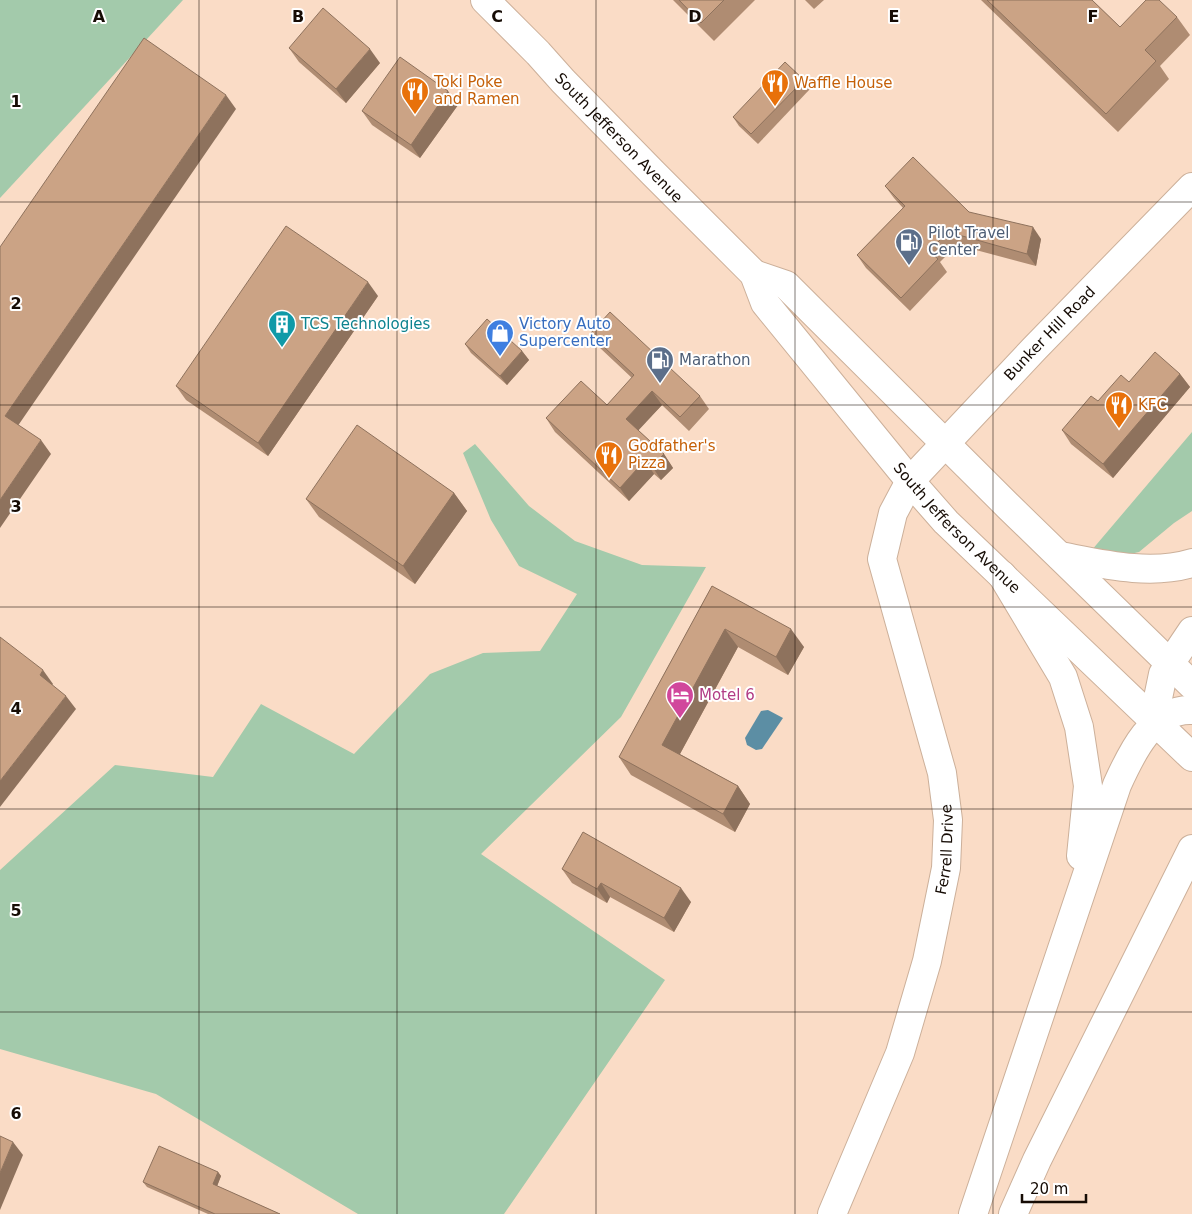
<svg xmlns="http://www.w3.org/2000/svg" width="1192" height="1214" font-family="'DejaVu Sans',sans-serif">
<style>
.green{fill:#a3caab}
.water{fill:#5c8ea4}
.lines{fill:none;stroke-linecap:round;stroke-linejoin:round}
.minor-casing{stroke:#ccb09a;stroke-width:30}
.major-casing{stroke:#ccb09a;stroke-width:30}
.highway-casing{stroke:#ccb09a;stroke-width:30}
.minor{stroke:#fff;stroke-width:28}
.major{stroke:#fff;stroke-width:28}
.highway{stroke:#fff;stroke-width:28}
.wall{fill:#af8c72}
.shaded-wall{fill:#8e725d}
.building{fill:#cba385;stroke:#8e725d}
.grid{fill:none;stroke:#160c05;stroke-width:1;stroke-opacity:0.55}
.labels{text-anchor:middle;stroke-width:4;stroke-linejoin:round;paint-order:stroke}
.food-label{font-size:15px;fill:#c56008;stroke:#fff;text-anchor:start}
.street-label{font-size:15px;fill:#160c05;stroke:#fff}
.service-label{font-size:15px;fill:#4e5e75;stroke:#fff;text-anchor:start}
.culture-label{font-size:15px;fill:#0d838f;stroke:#fff;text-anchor:start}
.shop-label{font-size:15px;fill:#366cbe;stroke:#fff;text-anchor:start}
.hotel-label{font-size:15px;fill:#b23c85;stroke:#fff;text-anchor:start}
.grid-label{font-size:16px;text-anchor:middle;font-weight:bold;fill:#160c05;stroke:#fff;stroke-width:4;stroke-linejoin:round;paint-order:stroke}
</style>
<rect width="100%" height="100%" fill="#fadcc6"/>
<!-- green -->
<g class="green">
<path d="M0 0H183L0 198Z"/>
<path d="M1192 432V511L1174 523 1139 552 1121 556 1091 551Z"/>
<path d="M475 444 529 506 575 541 642 565 706 567 621 717 481 854 665 980 504 1214H358L156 1094 0 1049V870L115 765 213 777 261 704 354 754 430 674 483 653 540 651 577 594 519 566 491 520 463 453Z"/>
</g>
<!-- water -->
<path class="water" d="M768 710 783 718 762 749 756 750 747 745 745 738 761 711Z"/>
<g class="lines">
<!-- minor casing -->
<g class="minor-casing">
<g id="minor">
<path id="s1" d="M832 1214 900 1053 927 961 946 868 948 820 942 773 882 559 893 513 910 481 1035 348 1192 187"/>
</g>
</g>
<!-- major casing -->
<g class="major-casing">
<g id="major">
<path id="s2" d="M485 0 538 53 563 81 653 173 754 274 765 303 910 481 946 522 1192 757"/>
<path d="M754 274 786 285 1009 507 1192 685"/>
</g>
</g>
<!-- highway casing -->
<g class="highway-casing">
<g id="highway">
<path d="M1060 556C1102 564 1150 576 1192 563"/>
<path d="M1002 575 1063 677 1079 727 1088 786 1081 856"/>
<path d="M1156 723 1157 703 1163 674 1192 631"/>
<path d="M973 1214 1117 785C1131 754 1152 708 1192 710"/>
<path d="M1013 1214 1037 1160 1192 849"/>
</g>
</g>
<!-- minor -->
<use href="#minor" class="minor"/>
<!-- major -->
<use href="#major" class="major"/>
<!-- highway -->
<use href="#highway" class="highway"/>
</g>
<!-- wall -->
<g class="wall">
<path d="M673 0H755L714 41Z"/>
<path d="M805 0H824L814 9Z"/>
<path d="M981 0H1092L1120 27 1177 17 1190 35 1160 66 1169 79 1118 132Z"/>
<path d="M289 48 380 63 346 103 299 62Z"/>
<path d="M804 80 810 89 758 144 739 126 733 117Z"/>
<path d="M458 105 420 158 372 125 362 111Z"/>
<path d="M885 186 969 212 1041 239 1036 266 957 245 940 262 947 272 910 311 866 268 857 255 903 208 894 198Z"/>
<path d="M378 296 268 456 186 400 176 386Z"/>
<path d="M590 334 700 396 709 409 689 431 662 405 638 430 664 454 673 468 661 480 654 474 629 501 555 432 546 418 607 405 632 378 599 347Z"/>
<path d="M465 344 522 351 529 360 507 385 471 353Z"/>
<path d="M1180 374 1190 387 1113 478 1071 444 1062 430 1098 401 1129 382Z"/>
<path d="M454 493 467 511 415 584 319 517 306 499Z"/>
<path d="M712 586 804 647 788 675 738 647 680 754 738 786 750 804 735 832 631 775 619 757Z"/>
<path d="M562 869 691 902 674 932 610 897 607 903 572 883Z"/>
<path d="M218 1172 221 1176 217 1186 280 1214H208L147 1187 143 1182Z"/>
</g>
<!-- shaded-wall -->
<g class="shaded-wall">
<path d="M370 49 380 63 346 103 336 89Z"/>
<path d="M448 91 458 105 420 158 411 145Z"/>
<path d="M226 95 236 109 15 430 5 416Z"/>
<path d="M1033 227 1041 239 1036 266 1027 254Z"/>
<path d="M368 282 378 296 268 456 258 443Z"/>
<path d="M522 351 529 360 507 385 500 376Z"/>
<path d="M1180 374 1190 387 1113 478 1103 464Z"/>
<path d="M652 391 662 405 636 433 626 419Z"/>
<path d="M41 440 51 454 0 528V500Z"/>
<path d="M664 454 673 468 661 480 652 466Z"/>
<path d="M645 460 654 474 629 501 620 488Z"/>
<path d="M454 493 467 511 415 584 403 566Z"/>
<path d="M725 629 738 647 675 763 662 745Z"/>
<path d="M791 629 804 647 788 675 776 657Z"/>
<path d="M43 670 53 684 49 689 40 675Z"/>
<path d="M66 696 76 709 0 807V781Z"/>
<path d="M738 786 750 804 735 832 723 814Z"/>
<path d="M601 883 610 897 607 903 597 889Z"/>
<path d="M681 888 691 902 674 932 664 918Z"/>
<path d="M13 1142 23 1155 0 1210V1173Z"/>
<path d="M218 1172 221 1176 216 1189 213 1184Z"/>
</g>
<!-- building -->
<g class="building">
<path d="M679 0H724L701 23Z"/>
<path d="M987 0H1092L1120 27 1146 0H1159L1177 17 1145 50 1156 61 1106 114Z"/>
<path d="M323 8 370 49 336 89 289 48Z"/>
<path d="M144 38 226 95 5 416 41 440 0 500V247Z"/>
<path d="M400 57 448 91 411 145 362 111Z"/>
<path d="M785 62 804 80 751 134 733 117Z"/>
<path d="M913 157 969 212 1033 227 1027 254 948 232 929 251 938 259 901 298 857 255 905 206 885 186Z"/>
<path d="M286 226 368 282 258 443 176 386Z"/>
<path d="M610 312 700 396 680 417 652 391 626 419 664 454 652 466 645 460 620 488 546 418 581 381 607 405 634 375 590 334Z"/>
<path d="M487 319 522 351 500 376 465 344Z"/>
<path d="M1155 352 1180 374 1103 464 1062 430 1091 396 1098 401 1121 375 1129 382Z"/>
<path d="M357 425 454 493 403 566 306 499Z"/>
<path d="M712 586 791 629 776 657 725 629 662 745 738 786 723 814 619 757Z"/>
<path d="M0 637 43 670 40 675 66 696 0 781Z"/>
<path d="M583 832 681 888 664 918 601 883 597 889 562 869Z"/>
<path d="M0 1136 13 1142 0 1173Z"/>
<path d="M159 1146 218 1172 213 1184 280 1214H215L143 1182Z"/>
</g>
<!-- grid -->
<path class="grid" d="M199 0V1214M397 0V1214M596 0V1214M795 0V1214M993 0V1214M0 202H1192M0 405H1192M0 607H1192M0 809H1192M0 1012H1192"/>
<!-- icons -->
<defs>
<g id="restaurant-pin" transform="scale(1.4375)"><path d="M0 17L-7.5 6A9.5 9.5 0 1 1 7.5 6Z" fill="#e8710a" stroke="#fff"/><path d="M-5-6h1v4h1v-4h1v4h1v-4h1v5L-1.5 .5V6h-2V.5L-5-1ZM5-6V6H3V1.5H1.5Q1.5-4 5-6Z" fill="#fff"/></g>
<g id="fuel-pin" transform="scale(1.4375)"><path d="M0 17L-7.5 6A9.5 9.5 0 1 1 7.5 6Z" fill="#5c6f8a" stroke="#fff"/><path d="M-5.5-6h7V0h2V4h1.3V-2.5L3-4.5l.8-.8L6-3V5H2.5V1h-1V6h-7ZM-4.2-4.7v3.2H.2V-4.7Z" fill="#fff"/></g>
<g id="building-pin" transform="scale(1.4375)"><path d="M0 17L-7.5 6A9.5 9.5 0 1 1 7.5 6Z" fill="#0f9aa8" stroke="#fff"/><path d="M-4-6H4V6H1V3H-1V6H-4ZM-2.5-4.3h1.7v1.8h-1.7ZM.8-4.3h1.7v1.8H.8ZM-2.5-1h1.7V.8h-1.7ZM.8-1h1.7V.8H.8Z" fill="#fff"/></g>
<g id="shop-pin" transform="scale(1.4375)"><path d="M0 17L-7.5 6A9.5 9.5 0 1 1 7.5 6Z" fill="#3f7fe0" stroke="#fff"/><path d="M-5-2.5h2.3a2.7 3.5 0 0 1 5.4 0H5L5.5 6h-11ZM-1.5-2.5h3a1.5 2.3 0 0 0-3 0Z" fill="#fff"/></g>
<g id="hotel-pin" transform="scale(1.4375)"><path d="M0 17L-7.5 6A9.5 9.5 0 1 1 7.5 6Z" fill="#d1479c" stroke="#fff"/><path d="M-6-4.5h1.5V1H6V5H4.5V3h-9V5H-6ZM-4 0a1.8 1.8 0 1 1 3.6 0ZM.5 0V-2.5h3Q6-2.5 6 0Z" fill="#fff"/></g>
</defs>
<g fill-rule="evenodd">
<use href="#restaurant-pin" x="775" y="83"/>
<use href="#restaurant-pin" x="415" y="91"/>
<use href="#fuel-pin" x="909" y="242"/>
<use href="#building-pin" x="282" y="324"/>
<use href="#shop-pin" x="500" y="333"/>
<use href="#fuel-pin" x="660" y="360"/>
<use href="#restaurant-pin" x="1119" y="405"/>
<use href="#restaurant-pin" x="609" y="455"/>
<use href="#hotel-pin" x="680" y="695"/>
</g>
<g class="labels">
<!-- food labels -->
<g class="food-label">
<text x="434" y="87">Toki Poke<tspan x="434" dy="17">and Ramen</tspan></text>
<text x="794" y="88">Waffle House</text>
<text x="1138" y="410">KFC</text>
<text x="628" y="451">Godfather's<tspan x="628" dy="17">Pizza</tspan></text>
</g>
<!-- street labels -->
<g class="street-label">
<text dy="5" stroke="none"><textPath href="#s2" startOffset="192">South Jefferson Avenue</textPath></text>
<text dy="5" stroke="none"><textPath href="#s1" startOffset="970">Bunker Hill Road</textPath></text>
<text dy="5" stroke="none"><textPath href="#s2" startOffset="711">South Jefferson Avenue</textPath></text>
<text dy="5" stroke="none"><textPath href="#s1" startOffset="384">Ferrell Drive</textPath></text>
</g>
<!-- service labels -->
<g class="service-label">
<text x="928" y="238">Pilot Travel<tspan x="928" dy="17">Center</tspan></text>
<text x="679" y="365">Marathon</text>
</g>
<!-- culture labels -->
<g class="culture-label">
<text x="301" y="329">TCS Technologies</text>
</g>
<!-- shop labels -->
<g class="shop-label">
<text x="519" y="329">Victory Auto<tspan x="519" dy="17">Supercenter</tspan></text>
</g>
<!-- hotel labels -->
<g class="hotel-label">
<text x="699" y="700">Motel 6</text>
</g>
</g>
<g class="grid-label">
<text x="99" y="22">A</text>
<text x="298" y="22">B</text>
<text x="497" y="22">C</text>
<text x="695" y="22">D</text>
<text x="894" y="22">E</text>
<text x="1093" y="22">F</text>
<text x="16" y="107">1</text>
<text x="16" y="309">2</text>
<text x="16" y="512">3</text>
<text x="16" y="714">4</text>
<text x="16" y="916">5</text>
<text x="16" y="1119">6</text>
</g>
<!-- scale -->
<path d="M1022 1194v8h64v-8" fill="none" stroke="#160c05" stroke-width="2.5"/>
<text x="1030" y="1194" font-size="15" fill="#160c05" stroke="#ffffff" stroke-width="4" paint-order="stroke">20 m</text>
</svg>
